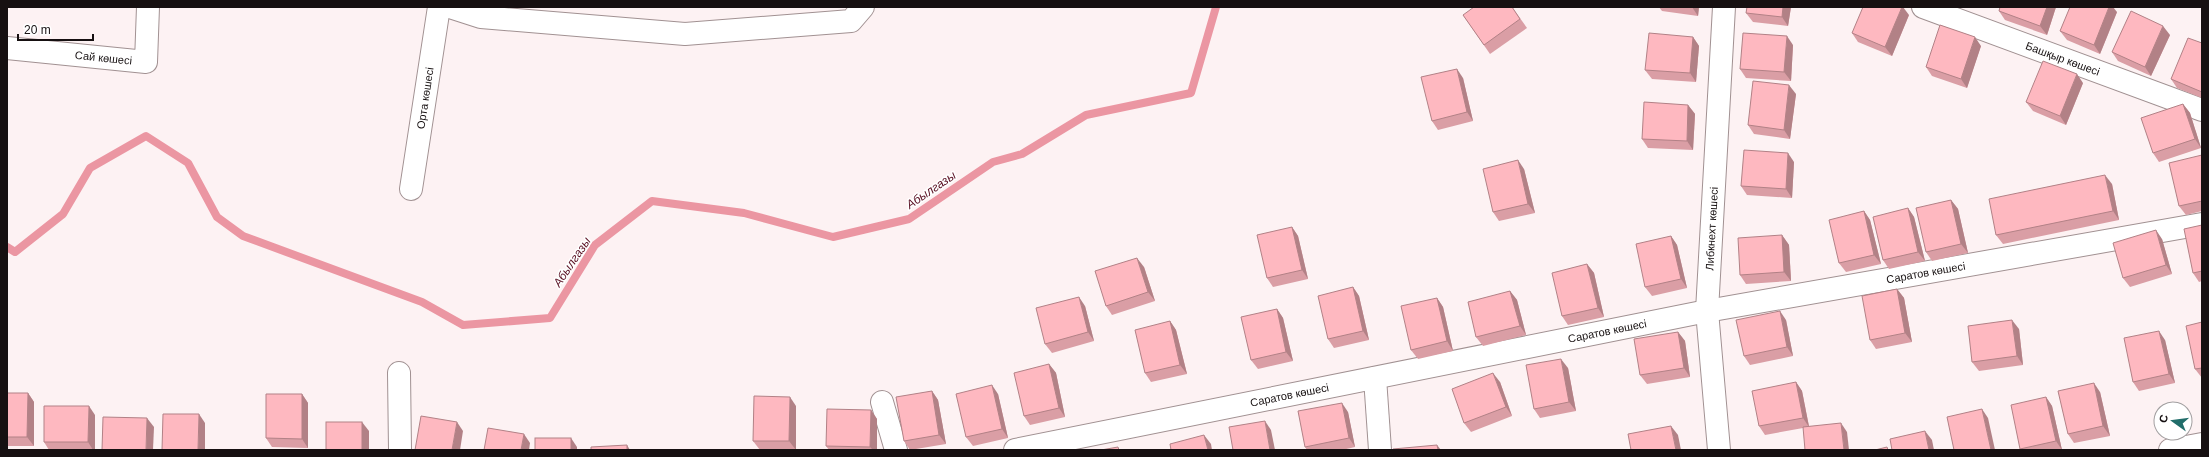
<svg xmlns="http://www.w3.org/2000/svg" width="2209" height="457" font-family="Arial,sans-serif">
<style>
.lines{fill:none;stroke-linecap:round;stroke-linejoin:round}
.stream{stroke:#eb96a2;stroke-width:8}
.street-casing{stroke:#a19192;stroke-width:24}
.street{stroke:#fff;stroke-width:22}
.wall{fill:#da9ea5}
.shaded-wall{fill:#b28186}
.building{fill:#feb8c0;stroke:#b28186}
.labels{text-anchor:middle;stroke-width:3;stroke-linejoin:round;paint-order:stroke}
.street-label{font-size:11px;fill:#161011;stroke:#fff}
.water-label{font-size:12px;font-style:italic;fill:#5a1023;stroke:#fff}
</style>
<rect width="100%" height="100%" fill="#fdf2f3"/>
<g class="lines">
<!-- stream -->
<path class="stream" d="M7 247 15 252 63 214 90 168 146 136 188 163 217 217 243 236 422 302 463 325 550 318 595 245 652 201 744 213 833 237 909 219 993 162 1022 154 1086 115 1191 93 1216 7"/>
<!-- street casing -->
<g class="street-casing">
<g id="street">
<path d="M450 7 481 17 685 34 851 21 863 7"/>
<path id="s1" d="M1923 7 2202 110"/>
<path id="s2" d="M7 48 146 62 148 7"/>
<path id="s3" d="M411 189 439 7"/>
<path d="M399 373 400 450"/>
<path d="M1375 378 1380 450"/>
<path d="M882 402 896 450"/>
<path id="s4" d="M1015 450 1707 311 2202 224"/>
<path id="s5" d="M1719 450 1707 311 1724 7"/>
<path d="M2170 450 2202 444"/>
</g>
</g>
<!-- street -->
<use href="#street" class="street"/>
</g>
<!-- wall -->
<g class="wall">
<path d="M1512 7 1527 28 1490 54 1463 15Z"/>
<path d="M1659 7H1699L1698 16 1662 11Z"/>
<path d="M1747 7H1791L1788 26 1753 22 1746 13Z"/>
<path d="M2000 7H2056L2047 35 2005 20 1999 11Z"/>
<path d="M2117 12 2100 54 2067 40 2060 31Z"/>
<path d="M1909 15 1892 56 1858 42 1852 33Z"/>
<path d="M2170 35 2151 76 2118 61 2112 52Z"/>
<path d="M1693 37 1699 46 1696 82 1652 79 1645 70Z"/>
<path d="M2202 43V98L2177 88 2171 79Z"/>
<path d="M1793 45 1791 81 1746 78 1740 69Z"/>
<path d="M1981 46 1967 88 1932 76 1926 67Z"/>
<path d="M1463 78 1473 121 1438 130 1432 121Z"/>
<path d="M2083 83 2066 125 2033 111 2026 102Z"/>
<path d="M1796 94 1790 139 1754 134 1748 125Z"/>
<path d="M2183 104 2190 113 2201 148 2159 162 2153 153Z"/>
<path d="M1688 105 1695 114 1693 150 1648 148 1642 139Z"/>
<path d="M2202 155V211L2186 215 2179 206Z"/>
<path d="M1794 162 1792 198 1747 195 1741 186Z"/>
<path d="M1524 169 1535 213 1499 221 1493 212Z"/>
<path d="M2112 184 2119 220 2003 244 1996 235Z"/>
<path d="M1951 200 1958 209 1968 253 1932 261 1926 252Z"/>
<path d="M1908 208 1914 217 1925 261 1889 269 1883 260Z"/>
<path d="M1864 211 1870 220 1881 264 1846 272 1839 263Z"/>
<path d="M2202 225V281L2199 282 2193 273Z"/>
<path d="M1292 227 1298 236 1308 279 1273 287 1267 278Z"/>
<path d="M1782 235 1789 245 1791 281 1746 284 1740 275Z"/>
<path d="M1671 236 1677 245 1687 288 1652 296 1645 287Z"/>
<path d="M2162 239 2172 274 2130 287 2123 278Z"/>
<path d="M1587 264 1594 273 1604 317 1568 325 1562 316Z"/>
<path d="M1144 267 1155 301 1112 315 1106 306Z"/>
<path d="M1353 287 1359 296 1369 340 1334 348 1328 339Z"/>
<path d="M1897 289 1904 298 1912 342 1876 349 1870 340Z"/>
<path d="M1510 291 1517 300 1526 335 1483 346 1476 337Z"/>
<path d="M1437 298 1443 307 1453 351 1418 359 1411 350Z"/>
<path d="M1085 306 1094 341 1052 353 1045 344Z"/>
<path d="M1277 309 1283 318 1293 361 1258 369 1251 360Z"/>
<path d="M1786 320 1793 356 1750 365 1744 356Z"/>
<path d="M1170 321 1176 330 1187 374 1151 382 1145 373Z"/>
<path d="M2202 322V378L2195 369Z"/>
<path d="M2019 329 2023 365 1979 371 1972 362Z"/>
<path d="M1678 332 1685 341 1690 377 1647 384 1640 375Z"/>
<path d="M2165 340 2175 383 2139 391 2133 382Z"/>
<path d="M1049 364 1056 373 1065 417 1030 425 1024 416Z"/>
<path d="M1568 368 1576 411 1540 418 1534 409Z"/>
<path d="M1500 382 1512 416 1471 432 1464 423Z"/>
<path d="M1796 382 1802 391 1809 426 1847 432 1803 428 1765 435 1759 426Z"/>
<path d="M932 391 938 400 946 444 910 450 904 441Z"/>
<path d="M2100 392 2110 436 2074 443 2068 434Z"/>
<path d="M7 393H28L34 402V446H7Z"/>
<path d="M302 394 308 403V448L272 447 266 438Z"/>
<path d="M998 394 1008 438 973 446 966 437Z"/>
<path d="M2046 397 2052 406 2062 450H2021L2020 449Z"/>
<path d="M796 406V450H760L753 441Z"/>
<path d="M871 410 877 419V450H829L826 446Z"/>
<path d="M1348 412 1355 447 1342 450H1307L1305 447Z"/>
<path d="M95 415V450H49L44 442Z"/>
</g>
<!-- shaded-wall -->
<g class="shaded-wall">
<path d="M1692 7H1699L1698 16Z"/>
<path d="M1783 7H1791L1788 26 1782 17Z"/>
<path d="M1902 7H1903L1909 15 1892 56 1885 47Z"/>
<path d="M2047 7H2056L2047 35 2040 26Z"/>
<path d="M2109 7H2113L2117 12 2100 54 2094 45Z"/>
<path d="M2163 26 2170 35 2151 76 2145 67Z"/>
<path d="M1787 36 1793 45 1791 81 1784 72Z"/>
<path d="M1693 37 1699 46 1696 82 1690 73Z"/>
<path d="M1975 37 1981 46 1967 88 1961 79Z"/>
<path d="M1457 69 1463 78 1473 121 1467 112Z"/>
<path d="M2077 74 2083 83 2066 125 2060 116Z"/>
<path d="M1789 85 1796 94 1790 139 1784 130Z"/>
<path d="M2183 104 2190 113 2201 148 2195 139Z"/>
<path d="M1688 105 1695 114 1693 150 1687 141Z"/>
<path d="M1788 153 1794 162 1792 198 1786 189Z"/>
<path d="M1518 160 1524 169 1535 213 1528 204Z"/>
<path d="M2105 175 2112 184 2119 220 2113 211Z"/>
<path d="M1951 200 1958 209 1968 253 1961 244Z"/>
<path d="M1908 208 1914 217 1925 261 1918 252Z"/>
<path d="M1864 211 1870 220 1881 264 1874 255Z"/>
<path d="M1292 227 1298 236 1308 279 1302 270Z"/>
<path d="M2156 230 2162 239 2172 274 2166 265Z"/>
<path d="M1782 235 1789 245 1791 281 1784 272Z"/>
<path d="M1671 236 1677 245 1687 288 1681 279Z"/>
<path d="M1137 258 1144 267 1155 301 1148 292Z"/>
<path d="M1587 264 1594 273 1604 317 1598 308Z"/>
<path d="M1353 287 1359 296 1369 340 1363 331Z"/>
<path d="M1897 289 1904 298 1912 342 1905 333Z"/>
<path d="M1510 291 1517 300 1526 335 1520 326Z"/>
<path d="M1079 297 1085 306 1094 341 1088 332Z"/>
<path d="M1437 298 1443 307 1453 351 1447 341Z"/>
<path d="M1277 309 1283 318 1293 361 1286 352Z"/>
<path d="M1780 311 1786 320 1793 356 1787 347Z"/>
<path d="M2012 320 2019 329 2023 365 2017 356Z"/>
<path d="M1170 321 1176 330 1187 374 1180 365Z"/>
<path d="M2159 331 2165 340 2175 383 2169 374Z"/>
<path d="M1678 332 1685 341 1690 377 1684 368Z"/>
<path d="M1561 359 1568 368 1576 411 1569 402Z"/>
<path d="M1049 364 1056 373 1065 417 1059 408Z"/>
<path d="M1493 373 1500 382 1512 416 1506 407Z"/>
<path d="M1796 382 1802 391 1809 427 1803 418Z"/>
<path d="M2094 383 2100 392 2110 436 2103 426Z"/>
<path d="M992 385 998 394 1008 438 1002 429Z"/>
<path d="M932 391 938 400 946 444 939 435Z"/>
<path d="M28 393 34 402V446L27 437Z"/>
<path d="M302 394 308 403V448L302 439Z"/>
<path d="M790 397 796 406V450L789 441Z"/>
<path d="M2046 397 2052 406 2062 450 2056 441Z"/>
<path d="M1342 403 1348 412 1355 447 1349 438Z"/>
<path d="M89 406 95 415V450H93L88 442Z"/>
<path d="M1982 409 1988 418 1995 450H1991Z"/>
<path d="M871 410 877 419V450H873L870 447Z"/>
<path d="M199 414 205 423V450H198Z"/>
<path d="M147 418 154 427 153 450H146Z"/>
<path d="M1265 421 1271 430 1275 450H1270Z"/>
<path d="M362 422 369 431V450H362Z"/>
<path d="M457 422 463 431 460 450H452Z"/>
<path d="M1841 423 1847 432 1849 450H1844Z"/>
<path d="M1671 426 1678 435 1681 450H1676Z"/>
<path d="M1925 431 1932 440 1934 450H1929Z"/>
<path d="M524 434 530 443 529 450H521Z"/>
<path d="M1204 435 1211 444 1212 450H1208Z"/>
<path d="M571 438 577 447V450H571Z"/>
<path d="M627 445 630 450H627Z"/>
<path d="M1437 445 1441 450H1438Z"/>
</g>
<!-- building -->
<g class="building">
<path d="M1474 7H1512L1520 19 1484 45 1463 15Z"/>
<path d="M1747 7H1783L1782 17 1746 13Z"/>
<path d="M1863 7H1902L1885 47 1852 33Z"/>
<path d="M2000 7H2047L2040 26 1999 11Z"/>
<path d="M2070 7H2109L2094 45 2060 31Z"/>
<path d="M2131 11 2163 26 2145 67 2112 52Z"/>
<path d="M1940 25 1975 37 1961 79 1926 67Z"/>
<path d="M1649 33 1693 37 1690 73 1645 70Z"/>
<path d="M1743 33 1787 36 1784 72 1740 69Z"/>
<path d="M2188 38 2202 43V92L2171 79Z"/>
<path d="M2043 61 2077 74 2060 116 2026 102Z"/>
<path d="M1457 69 1467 112 1432 121 1421 77Z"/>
<path d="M1753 81 1789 85 1784 130 1748 125Z"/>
<path d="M1644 102 1688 105 1687 141 1642 139Z"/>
<path d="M2183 104 2195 139 2153 153 2141 118Z"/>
<path d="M1744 150 1788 153 1786 189 1741 186Z"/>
<path d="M2202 155V201L2179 206 2169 163Z"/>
<path d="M1518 160 1528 204 1493 212 1483 169Z"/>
<path d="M2105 175 2113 211 1996 235 1989 199Z"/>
<path d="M1951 200 1961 244 1926 252 1916 208Z"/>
<path d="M1908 208 1918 252 1883 260 1873 217Z"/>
<path d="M1864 211 1874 255 1839 263 1829 220Z"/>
<path d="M2202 225V271L2193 273 2184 229Z"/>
<path d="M1292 227 1302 270 1267 278 1257 235Z"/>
<path d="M2156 230 2166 265 2123 278 2113 243Z"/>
<path d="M1782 235 1784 272 1740 275 1738 238Z"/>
<path d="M1671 236 1681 279 1645 287 1636 244Z"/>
<path d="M1137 258 1148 292 1106 306 1095 271Z"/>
<path d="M1587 264 1598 308 1562 316 1552 273Z"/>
<path d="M1353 287 1363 331 1328 339 1318 296Z"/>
<path d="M1897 289 1905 333 1870 340 1862 296Z"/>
<path d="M1510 291 1520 326 1476 337 1468 302Z"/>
<path d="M1079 297 1088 332 1045 344 1036 308Z"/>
<path d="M1437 298 1447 341 1411 350 1401 306Z"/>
<path d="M1277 309 1286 352 1251 360 1241 317Z"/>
<path d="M1780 311 1787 347 1744 356 1736 320Z"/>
<path d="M2012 320 2017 356 1972 362 1968 326Z"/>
<path d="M1170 321 1180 365 1145 373 1135 330Z"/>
<path d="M2202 322V368L2195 369 2186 326Z"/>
<path d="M2159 331 2169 374 2133 382 2124 338Z"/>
<path d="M1678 332 1684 368 1640 375 1634 339Z"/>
<path d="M1561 359 1569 402 1534 409 1526 365Z"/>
<path d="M1049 364 1059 408 1024 416 1014 373Z"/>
<path d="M1493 373 1506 407 1464 423 1452 389Z"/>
<path d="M1796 382 1803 418 1759 426 1752 391Z"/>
<path d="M2094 383 2103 426 2068 434 2058 391Z"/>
<path d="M992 385 1002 429 966 437 956 394Z"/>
<path d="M932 391 939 435 904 441 896 397Z"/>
<path d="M7 393H28L27 437H7Z"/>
<path d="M266 394H302V439L266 438Z"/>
<path d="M754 396 790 397 789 441H753Z"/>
<path d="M2046 397 2056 441 2020 449 2011 405Z"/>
<path d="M1342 403 1349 438 1305 447 1298 411Z"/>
<path d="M44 406H89L88 442H44Z"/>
<path d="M827 409 871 410 870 447 826 446Z"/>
<path d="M1982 409 1991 450H1954L1947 417Z"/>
<path d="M163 414H199L198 450H162Z"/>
<path d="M421 416 457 422 452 450H415Z"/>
<path d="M103 417 147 418 146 450H102Z"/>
<path d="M1265 421 1270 450H1233L1229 427Z"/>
<rect x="326" y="422" width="36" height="28"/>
<path d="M1841 423 1844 450H1805L1803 427Z"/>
<path d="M1671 426 1676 450H1631L1628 434Z"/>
<path d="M488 428 524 434 521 450H484Z"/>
<path d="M1925 431 1929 450H1892L1890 439Z"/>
<path d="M1204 435 1208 450H1171L1170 444Z"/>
<rect x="535" y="438" width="36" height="12"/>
<path d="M627 445V450H591V447Z"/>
<path d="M1437 445 1438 450H1393V449Z"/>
<path d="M1118 447 1119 450H1101Z"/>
<path d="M1887 447 1888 450H1875Z"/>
</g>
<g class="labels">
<!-- street labels -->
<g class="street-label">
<text dy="4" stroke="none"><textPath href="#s2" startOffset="97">Сай көшесі</textPath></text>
<text dy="4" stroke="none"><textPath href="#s1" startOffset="149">Башқыр көшесі</textPath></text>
<text dy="4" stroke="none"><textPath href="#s3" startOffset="92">Орта көшесі</textPath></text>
<text dy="4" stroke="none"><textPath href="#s5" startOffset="222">Либкнехт көшесі</textPath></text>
<text dy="4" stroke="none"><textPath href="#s4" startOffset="928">Саратов көшесі</textPath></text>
<text dy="4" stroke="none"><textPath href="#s4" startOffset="604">Саратов көшесі</textPath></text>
<text dy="4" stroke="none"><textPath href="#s4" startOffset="280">Саратов көшесі</textPath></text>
</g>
<!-- water labels -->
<g class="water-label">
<text transform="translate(931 190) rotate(-34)" y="4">Абылгазы</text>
<text transform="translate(572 262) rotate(-56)" y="4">Абылгазы</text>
</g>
</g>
<!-- border -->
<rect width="2209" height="457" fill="none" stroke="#161011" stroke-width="16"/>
<!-- north arrow -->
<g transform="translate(2173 421) rotate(284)"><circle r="19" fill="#ffffff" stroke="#a29fa0"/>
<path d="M0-3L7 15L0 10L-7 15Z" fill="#216d6a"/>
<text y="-6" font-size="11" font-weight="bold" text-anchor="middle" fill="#161011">С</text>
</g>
<!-- scale -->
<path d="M18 34v6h75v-6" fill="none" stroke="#161011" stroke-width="2"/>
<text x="24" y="34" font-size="12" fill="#161011" stroke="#ffffff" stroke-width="3" paint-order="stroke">20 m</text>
</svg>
